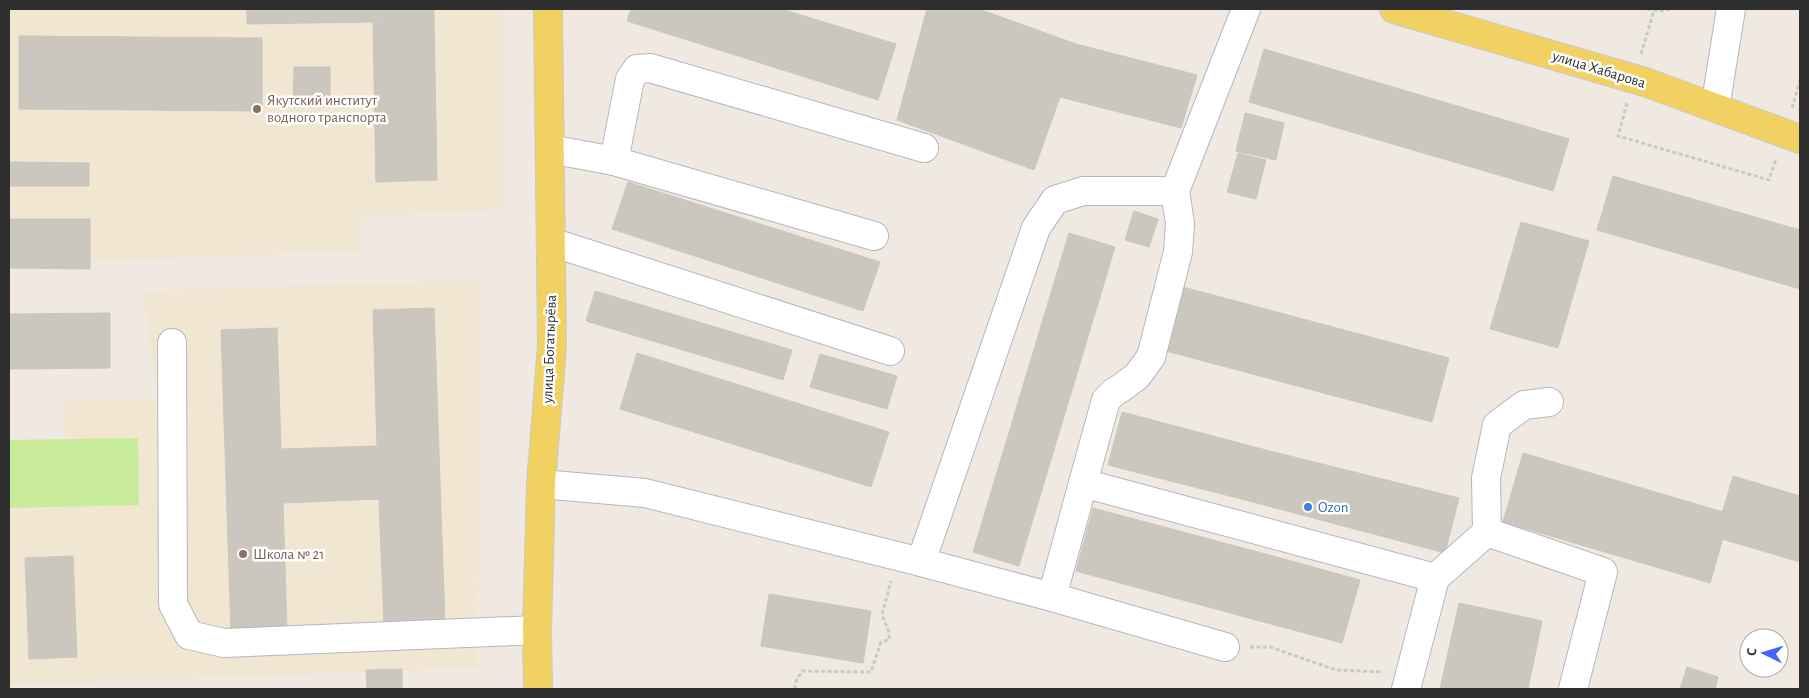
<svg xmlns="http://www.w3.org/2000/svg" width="1809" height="698" font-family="'Alegreya Sans',sans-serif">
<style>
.education{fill:#f0e6d1}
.pitch{fill:#c9ec9a}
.building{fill:#cbc7bf;stroke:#cbc5ba}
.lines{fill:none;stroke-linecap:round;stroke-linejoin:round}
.minor-casing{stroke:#b4b7c1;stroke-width:30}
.major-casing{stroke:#c9c9c9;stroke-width:30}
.path{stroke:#c9c9c9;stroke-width:3;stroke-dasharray:4 2.5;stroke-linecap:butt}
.minor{stroke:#fff;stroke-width:28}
.major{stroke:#f2d163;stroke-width:28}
.education-dot{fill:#8d6e63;stroke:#fff;stroke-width:2}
.shop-dot{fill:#3f7fe0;stroke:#fff;stroke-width:2}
.labels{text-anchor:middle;stroke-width:5;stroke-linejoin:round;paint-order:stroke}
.street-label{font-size:15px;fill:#2e2e2e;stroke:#fff}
.education-label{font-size:15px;fill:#785e54;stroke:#fff;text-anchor:start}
.shop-label{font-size:15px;fill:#366cbe;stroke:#fff;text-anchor:start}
</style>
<rect width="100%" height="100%" fill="#efe9e1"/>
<!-- education -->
<g class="education">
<path d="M9 9H505V209L361 217 360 251 9 264Z"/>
<path d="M479 280 478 668 9 685V440L64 439 65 399H158L143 291Z"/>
</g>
<!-- pitch -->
<path class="pitch" d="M138 438 139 505 9 508V440Z"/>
<!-- building -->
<g class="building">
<path d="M247 9H434V21L247 24Z"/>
<path d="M631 9H781L896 44 878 100 627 21Z"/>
<path d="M927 9H979L1076 44 1060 97 1034 170 897 120Z"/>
<path d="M434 21 437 180 376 182 373 23Z"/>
<path d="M19 36 262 38V111L19 109Z"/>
<path d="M1076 44 1197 75 1181 128 1060 97Z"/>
<path d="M1264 49 1569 139 1553 191 1249 102Z"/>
<path d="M294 67H330V107H293Z"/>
<path d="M1245 113 1284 123 1276 160 1236 151Z"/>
<path d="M1238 153 1266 160 1256 199 1227 192Z"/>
<path d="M9 162 89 163V186H9Z"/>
<path d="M1613 176 1800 230V289L1597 230Z"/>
<path d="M628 182 880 262 863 311 612 229Z"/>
<path d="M1134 211 1158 219 1149 247 1125 240Z"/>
<path d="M9 219H90V269L9 268Z"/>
<path d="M1521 222 1589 241 1558 348 1490 329Z"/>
<path d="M1069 233 1115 247 1019 566 973 552Z"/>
<path d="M1183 287 1449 358 1432 422 1166 351Z"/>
<path d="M595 291 792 350 783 380 586 321Z"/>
<path d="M434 308 445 625 384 627 379 499 283 503 287 630 231 632 221 330 277 328 281 449 377 446 373 310Z"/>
<path d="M110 313V368L9 369V314Z"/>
<path d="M637 353 889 432 871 487 620 409Z"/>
<path d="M820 354 897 376 887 409 810 387Z"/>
<path d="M1122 412 1266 450 1253 502 1108 465Z"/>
<path d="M1266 450 1459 498 1445 553 1253 502Z"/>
<path d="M1523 453 1730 514 1710 583 1503 522Z"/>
<path d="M1733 476 1800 496V562L1715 537Z"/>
<path d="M1093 508 1273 556 1256 620 1076 571Z"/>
<path d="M73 556 77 657 29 659 25 558Z"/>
<path d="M1273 556 1360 580 1342 643 1256 620Z"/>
<path d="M769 594 871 611 863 663 761 646Z"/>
<path d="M1459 603 1542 621 1528 689H1440Z"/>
<path d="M1687 667 1718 677 1715 689H1680Z"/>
<path d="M402 669V689H367L366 670Z"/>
</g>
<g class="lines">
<!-- minor casing -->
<g class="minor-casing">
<g id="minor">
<path d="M1715 108 1731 9"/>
<path d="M550 149 614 161 630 79 637 69 650 68 924 148"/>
<path d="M614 161 874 236"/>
<path d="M551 242 890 351"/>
<path d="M172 343 173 604 189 635 224 643 537 630"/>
<path d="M1083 483 1106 400 1114 392 1121 388 1137 376 1151 357 1178 252 1180 223 1175 191"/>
<path d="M541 484 645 493 921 562 1036 228 1055 200 1083 191H1175L1246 9"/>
<path d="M1487 532 1486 478 1497 425 1524 405 1549 402"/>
<path d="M921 562 1052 597 1225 647"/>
<path d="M1435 578 1487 532 1603 572 1573 689"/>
<path d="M1052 597 1083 483 1435 578 1406 689"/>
</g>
</g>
<!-- major casing -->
<g class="major-casing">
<g id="major">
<path d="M1394 9 1645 82 1800 139"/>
<path d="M538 689 537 630 541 484 552 346 548 9"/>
</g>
</g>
<!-- path -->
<g class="path">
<path d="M1647 9 1659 11 1673 9"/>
<path d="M1641 54 1654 10"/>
<path d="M1627 103 1618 136 1769 180 1776 159"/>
<path d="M1792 108 1800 80"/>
<path d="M1250 647H1270L1336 670 1383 672"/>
<path d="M795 689V683L802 671 871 672 881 642 889 640V632L882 615 891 581"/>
</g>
<!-- minor -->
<use href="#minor" class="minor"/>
<!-- major -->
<use href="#major" class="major"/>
</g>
<!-- markers -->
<g class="education-dot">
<circle cx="257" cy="109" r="5"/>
<circle cx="243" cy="554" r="5"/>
</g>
<circle class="shop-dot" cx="1308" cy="507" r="5"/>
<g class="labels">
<!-- street labels -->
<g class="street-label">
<text transform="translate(1599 69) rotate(17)" y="5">улица Хабарова</text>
<text transform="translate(549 349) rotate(-88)" y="5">улица Богатырёва</text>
</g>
<!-- education labels -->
<g class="education-label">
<text x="267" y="105">Якутский институт<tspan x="267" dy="17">водного транспорта</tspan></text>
<text x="253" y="559">Школа № 21</text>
</g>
<!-- shop labels -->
<g class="shop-label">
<text x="1318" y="512">Ozon</text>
</g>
</g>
<!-- border -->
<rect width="1809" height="698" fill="none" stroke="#2e2e2e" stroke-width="20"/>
<!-- north arrow -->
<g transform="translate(1764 653) rotate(275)"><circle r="24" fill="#ffffff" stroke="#ababab"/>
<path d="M0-4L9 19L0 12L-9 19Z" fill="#4264fb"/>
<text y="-8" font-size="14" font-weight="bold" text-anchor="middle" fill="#2e2e2e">С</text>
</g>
</svg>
